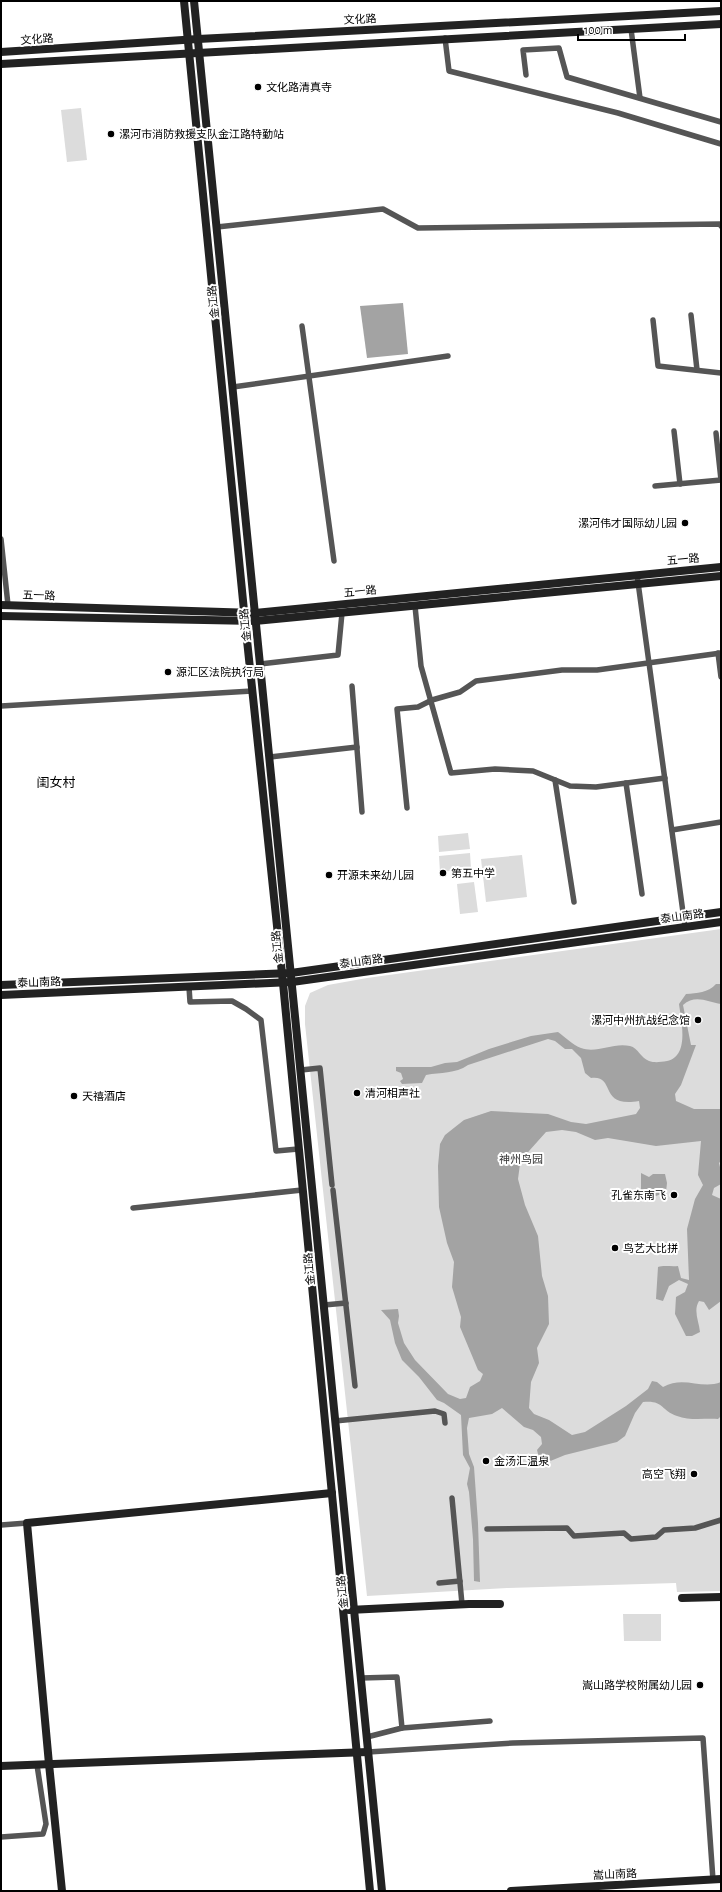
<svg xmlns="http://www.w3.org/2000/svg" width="722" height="1892" font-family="'Alegreya Sans','Noto Sans SC',sans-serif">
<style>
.green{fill:#dcdcdc}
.water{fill:#a3a3a3}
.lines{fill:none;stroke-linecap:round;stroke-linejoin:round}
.street{stroke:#555;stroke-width:5.5}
.secondary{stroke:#222;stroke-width:8}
.poi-dot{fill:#000;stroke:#fff;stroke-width:1.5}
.labels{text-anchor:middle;stroke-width:4;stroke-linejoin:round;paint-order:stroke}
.street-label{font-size:11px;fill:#000;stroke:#fff}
.poi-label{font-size:11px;fill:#000;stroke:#fff;text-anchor:start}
.park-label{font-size:11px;fill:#333;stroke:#fff}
.quarter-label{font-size:13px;fill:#000;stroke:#fff}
</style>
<rect width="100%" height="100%" fill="#fff"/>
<!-- green -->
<g class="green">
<path d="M81 108 87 160 67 162 61 110Z"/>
<path d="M468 833 470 849 439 852 438 836Z"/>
<path d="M470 853 471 869 440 872 439 856Z"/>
<path d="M522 855 527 897 486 902 481 859Z"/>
<path d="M474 882 478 912 460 914 457 884Z"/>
<path d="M721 929V1591L677 1592 676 1583 507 1588 367 1596 305 1024V1006L310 993 328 985 367 978Z"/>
<path d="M623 1614H661V1641H624Z"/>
</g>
<!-- water -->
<g class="water">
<path d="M403 303 408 354 367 358 360 306Z"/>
<path d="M716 984H721V1004C708 1002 695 994 683 1005L691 1045H696L681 1085 675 1094 676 1101 694 1109H721V1161L719 1163 721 1171V1184L714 1188 712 1195 721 1199V1301L709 1310 704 1302 699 1301C693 1311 699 1321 700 1332L692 1336H686L675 1314 676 1297 685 1292 688 1284 679 1280 669 1286 663 1301 656 1299 658 1267C664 1265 672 1267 678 1266L681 1278 689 1280 687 1229 695 1199 703 1185 698 1175 701 1141 656 1146 608 1138 595 1140 576 1132 562 1130 546 1132 529 1151 520 1164 518 1179 525 1205 538 1236 542 1276 548 1296 549 1324 537 1348 539 1363 531 1382 529 1408 534 1414 549 1420 572 1435 585 1432 626 1406 648 1389 652 1381 657 1382 663 1387C684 1375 701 1390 721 1382V1416L718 1419C705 1418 690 1421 677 1416 660 1410 664 1400 643 1402L635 1413 625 1436 617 1442 565 1455 548 1462 539 1458 537 1450 542 1444 541 1437 533 1430 524 1427 502 1408 492 1414 469 1418 467 1428 469 1454 474 1467 478 1523 480 1582 474 1581 473 1539 469 1492 467 1484 470 1468 463 1455 461 1415 444 1403 437 1400 419 1377 402 1360 395 1343 390 1320 381 1310 398 1309 399 1316 398 1323 404 1343 415 1360 448 1394 460 1399 466 1398 470 1387 480 1381 483 1374 478 1370 460 1327 461 1317 452 1287 454 1262 447 1243 439 1207 438 1166 440 1144 445 1135 464 1120 491 1111 548 1114 571 1122 586 1124 636 1114 640 1108 639 1101C597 1108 617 1075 591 1078L585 1073 581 1058 572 1049H565L555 1041 548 1039 468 1065C455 1074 441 1072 426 1075L422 1083 402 1084 400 1081 403 1079 401 1073 396 1071V1067H431L445 1063 457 1062 489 1049 531 1036 558 1032C565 1037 573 1045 581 1048 597 1054 613 1042 630 1046 638 1048 641 1058 649 1061 655 1063 660 1062 667 1061 690 1056 681 1020 679 1004L686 994C697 993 708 993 716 984Z"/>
<path d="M641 1173 649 1177 653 1174H665L667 1183 666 1192 656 1196 649 1193 641 1198Z"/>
</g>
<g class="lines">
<!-- street -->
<g class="street">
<path d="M631 29 640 98"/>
<path d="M445 38 449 71 618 113 721 144"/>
<path d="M526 75 523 50 559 48 567 77 721 122"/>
<path d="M217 227 383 209 418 228 720 224 721 226"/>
<path d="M691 315 697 370"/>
<path d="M653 320 658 366 721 373"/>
<path d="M302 326 334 561"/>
<path d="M233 387 448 356"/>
<path d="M674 431 680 484"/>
<path d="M716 433 721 480"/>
<path d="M655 486 721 480"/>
<path d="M1 539 8 605"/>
<path d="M637 575 685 927"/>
<path d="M415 606 421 666 451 773 495 769 533 771 570 786 596 787 665 778"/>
<path d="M718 653 721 677"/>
<path d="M260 664 338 655 342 613"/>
<path d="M352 686 362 812"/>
<path d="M1 706 252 691"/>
<path d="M270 757 357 747"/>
<path d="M555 780 574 902"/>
<path d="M626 783 642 894"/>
<path d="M407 808 397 709 418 707 432 700 460 692 476 681 562 670H597L721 653"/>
<path d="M672 830 721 822"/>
<path d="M189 987 190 1002 232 1001 246 1009 261 1020 276 1151 298 1149"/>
<path d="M301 1070 320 1068 332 1185"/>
<path d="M333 1190 355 1386"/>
<path d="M133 1208 302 1190"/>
<path d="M324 1305 346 1303"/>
<path d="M335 1421 435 1411 444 1414 445 1423"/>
<path d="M452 1498 462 1604"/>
<path d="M1 1525 27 1523"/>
<path d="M487 1529 567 1528 574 1536 624 1533 631 1539 656 1537 664 1530 695 1528 721 1520"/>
<path d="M439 1583 460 1581"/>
<path d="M361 1678 397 1677 402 1728 367 1737"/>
<path d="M402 1728 490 1721"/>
<path d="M368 1752 513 1743 703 1738 713 1880"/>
<path d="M1 1837 43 1834 46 1824 37 1765"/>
</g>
<!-- secondary -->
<g class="secondary">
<path d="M184 1 245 621 283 983 370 1891"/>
<path d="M194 1 382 1891"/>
<path d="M1 52 198 39 721 11"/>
<path d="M1 64 721 24"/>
<path d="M1 605 255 613 721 567"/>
<path d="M1 616 255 621 721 576"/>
<path d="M1 985 291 973 721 912"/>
<path d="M1 995 292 982 721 922"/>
<path d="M682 1598 721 1597"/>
<path d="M349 1610 469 1604H500"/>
<path d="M1 1766 368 1752"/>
<path d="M62 1891 49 1764 27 1523 332 1493"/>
<path d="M511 1891 721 1879"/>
</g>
</g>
<!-- markers -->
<g class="poi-dot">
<circle cx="258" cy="87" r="4"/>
<circle cx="111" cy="134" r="4"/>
<circle cx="685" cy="523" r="4"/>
<circle cx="168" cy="672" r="4"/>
<circle cx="443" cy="873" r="4"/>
<circle cx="329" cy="875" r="4"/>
<circle cx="698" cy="1020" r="4"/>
<circle cx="357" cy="1093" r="4"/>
<circle cx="74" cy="1096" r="4"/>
<circle cx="674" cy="1195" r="4"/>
<circle cx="615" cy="1248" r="4"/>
<circle cx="486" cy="1461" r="4"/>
<circle cx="694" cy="1474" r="4"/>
<circle cx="700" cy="1685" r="4"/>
</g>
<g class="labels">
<!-- street labels -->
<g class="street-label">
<text transform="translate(360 19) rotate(-3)" y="4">文化路</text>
<text transform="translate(37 39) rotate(-4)" y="4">文化路</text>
<text transform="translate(213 302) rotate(-96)" y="4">金江路</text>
<text transform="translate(683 559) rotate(-5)" y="4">五一路</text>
<text transform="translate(360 591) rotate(-6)" y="4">五一路</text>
<text transform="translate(39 595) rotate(2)" y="4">五一路</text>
<text transform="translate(245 625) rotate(-96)" y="4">金江路</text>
<text transform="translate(682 916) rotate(-8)" y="4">泰山南路</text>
<text transform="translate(277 947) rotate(-96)" y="4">金江路</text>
<text transform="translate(361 961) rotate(-8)" y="4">泰山南路</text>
<text transform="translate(39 982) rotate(-2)" y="4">泰山南路</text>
<text transform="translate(309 1269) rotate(-95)" y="4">金江路</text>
<text transform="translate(342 1592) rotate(-96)" y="4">金江路</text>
<text transform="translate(615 1874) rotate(-3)" y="4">嵩山南路</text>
</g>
<!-- poi labels -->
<g class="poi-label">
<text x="266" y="91">文化路清真寺</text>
<text x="119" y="138">漯河市消防救援支队金江路特勤站</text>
<text x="677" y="527" text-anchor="end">漯河伟才国际幼儿园</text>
<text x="176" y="676">源汇区法院执行局</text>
<text x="451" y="877">第五中学</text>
<text x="337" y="879">开源未来幼儿园</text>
<text x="690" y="1024" text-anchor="end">漯河中州抗战纪念馆</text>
<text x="365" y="1097">清河相声社</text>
<text x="82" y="1100">天禧酒店</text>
<text x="666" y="1199" text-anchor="end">孔雀东南飞</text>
<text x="623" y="1252">鸟艺大比拼</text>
<text x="494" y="1465">金汤汇温泉</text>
<text x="686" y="1478" text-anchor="end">高空飞翔</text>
<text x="692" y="1689" text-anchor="end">嵩山路学校附属幼儿园</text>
</g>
<!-- park labels -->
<g class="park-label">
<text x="521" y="1163">神州鸟园</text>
</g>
<!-- quarter labels -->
<g class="quarter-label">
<text x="56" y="787">闺女村</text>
</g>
</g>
<!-- border -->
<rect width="722" height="1892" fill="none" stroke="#000000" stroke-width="4"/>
<!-- scale -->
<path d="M578 34v6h107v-6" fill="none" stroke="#000000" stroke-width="2"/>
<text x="584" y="34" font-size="12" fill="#000000" stroke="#ffffff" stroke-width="3" paint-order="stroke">100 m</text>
</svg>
